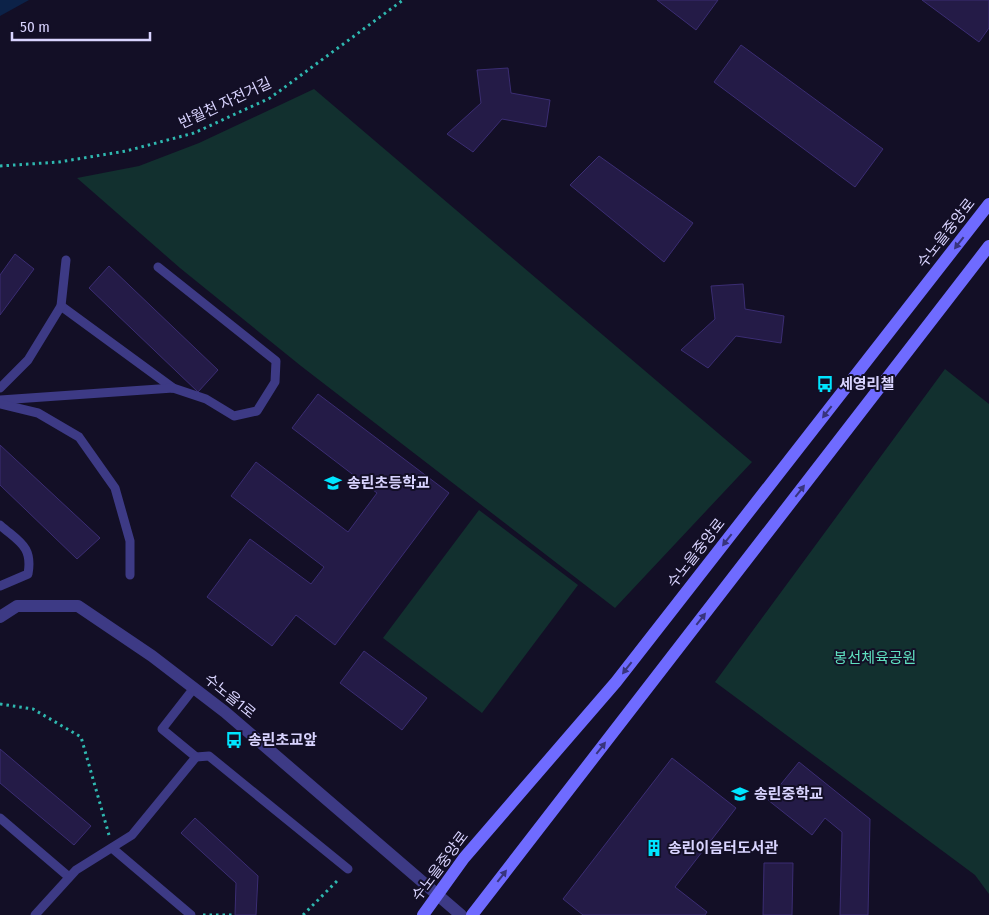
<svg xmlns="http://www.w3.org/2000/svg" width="989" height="915" font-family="'Fira Sans Condensed','Noto Sans KR',sans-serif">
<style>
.green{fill:#12302f}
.water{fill:#0c2248}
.building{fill:#241b47;stroke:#3b2d73}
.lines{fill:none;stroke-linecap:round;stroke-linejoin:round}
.path{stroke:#2fb8b0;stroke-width:3;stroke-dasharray:2.5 4;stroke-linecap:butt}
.service{stroke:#3d3a85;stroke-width:9}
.tertiary{stroke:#3d3a85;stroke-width:12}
.secondary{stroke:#6f6bff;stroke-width:12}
.oneway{fill:#38347d}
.labels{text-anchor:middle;stroke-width:4;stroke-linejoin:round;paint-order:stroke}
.street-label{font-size:15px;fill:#d9d4ff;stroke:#130f26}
.poi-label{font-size:15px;font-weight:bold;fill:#d9d4ff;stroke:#130f26;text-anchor:start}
.park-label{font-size:15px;fill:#5fe0c0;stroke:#130f26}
</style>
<rect width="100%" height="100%" fill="#130f26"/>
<!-- green -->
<g class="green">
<path d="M314 89 752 462 615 608 301 366 180 268 77 178 139 166 199 143Z"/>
<path d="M945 369 989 404V894L975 875 715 682Z"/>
<path d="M479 510 578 585 482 713 383 638Z"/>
</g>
<!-- water -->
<path class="water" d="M0 0H29L0 16Z"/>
<!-- building -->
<g class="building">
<path d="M657 0H718L696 30Z"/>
<path d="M922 0H989V28L979 42Z"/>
<path d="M741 45 883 149 855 187 714 82Z"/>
<path d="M508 68 511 93 550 100 546 127 502 119 473 152 447 134 481 103 477 70Z"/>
<path d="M599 156 693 223 664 262 570 185Z"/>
<path d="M15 254 34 269 0 315V275Z"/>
<path d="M109 266 218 370 198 392 89 288Z"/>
<path d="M743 284 745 309 784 316 781 343 736 336 708 368 681 350 715 319 711 286Z"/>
<path d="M318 394 449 493 335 645 296 615 272 646 207 597 250 539 311 584 324 567 231 496 256 462 348 532 377 493 292 428Z"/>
<path d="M0 445 100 538 77 559 0 485Z"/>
<path d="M364 651 427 698 402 730 340 683Z"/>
<path d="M0 749 91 826 74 845 0 783Z"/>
<path d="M672 758 736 808 675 887 707 912 705 915H583L563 899Z"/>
<path d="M799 762 870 819 868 915H840L842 832 825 818 812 835 768 800Z"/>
<path d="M195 818 258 876 256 915H235L236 883 181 833Z"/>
<path d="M764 863H793L792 915H763Z"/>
</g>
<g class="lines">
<!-- path -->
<g class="path">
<path d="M0 166 59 162 126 151 194 133 270 98 403 0"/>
<path d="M0 704 33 709 81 737 109 835"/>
<path d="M203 915H235"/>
<path d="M303 915 339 879"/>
</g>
<!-- service -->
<g class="service">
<path d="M61 306 173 388"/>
<path d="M0 388 28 360 61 306 66 260"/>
<path d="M0 400 173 388 206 399 234 416 257 411 275 382 276 361 158 267"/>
<path d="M0 404 38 413 79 437 115 488 130 541V575"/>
<path d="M0 525C19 542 33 546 28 574L0 586"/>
<path d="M194 688 162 729 196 757 209 756 348 869"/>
<path d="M0 818 69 877"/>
<path d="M112 848 191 915"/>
<path d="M35 915 76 870 132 835 196 757"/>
</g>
<!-- tertiary -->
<path class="tertiary" d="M0 617 17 606H78L152 656 225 712 461 915"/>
<!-- secondary -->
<g class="secondary">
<path d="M423 915 464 858 616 682 989 204"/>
<path d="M472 915 989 246"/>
</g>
</g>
<!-- one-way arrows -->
<defs><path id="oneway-solid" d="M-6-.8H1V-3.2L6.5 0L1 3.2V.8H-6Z" transform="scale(1.25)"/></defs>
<g class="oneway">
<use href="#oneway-solid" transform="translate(959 243) rotate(128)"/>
<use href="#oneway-solid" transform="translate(827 412) rotate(128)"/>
<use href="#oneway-solid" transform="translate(800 491) rotate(-52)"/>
<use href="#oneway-solid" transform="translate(727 540) rotate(128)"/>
<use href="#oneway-solid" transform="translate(701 619) rotate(-52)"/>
<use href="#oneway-solid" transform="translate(627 668) rotate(128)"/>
<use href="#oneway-solid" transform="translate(601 748) rotate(-52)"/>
<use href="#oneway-solid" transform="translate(502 876) rotate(-52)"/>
</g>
<!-- icons -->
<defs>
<g id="bus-bare" transform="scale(1.35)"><path d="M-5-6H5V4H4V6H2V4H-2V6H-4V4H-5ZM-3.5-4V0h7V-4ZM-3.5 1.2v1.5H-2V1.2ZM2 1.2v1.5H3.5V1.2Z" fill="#00e5ff" stroke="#130f26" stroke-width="2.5" paint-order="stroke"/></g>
<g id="school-bare" transform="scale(1.35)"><path d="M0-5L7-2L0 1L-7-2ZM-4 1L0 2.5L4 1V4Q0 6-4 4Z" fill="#00e5ff" stroke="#130f26" stroke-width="2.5" paint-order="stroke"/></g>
<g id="building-bare" transform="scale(1.35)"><path d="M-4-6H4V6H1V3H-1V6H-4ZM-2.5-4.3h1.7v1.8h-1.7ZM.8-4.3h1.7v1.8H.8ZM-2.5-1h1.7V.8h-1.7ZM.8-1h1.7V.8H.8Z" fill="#00e5ff" stroke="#130f26" stroke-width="2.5" paint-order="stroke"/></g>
</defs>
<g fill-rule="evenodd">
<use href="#bus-bare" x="825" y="384"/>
<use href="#school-bare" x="333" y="483"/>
<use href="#bus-bare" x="234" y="740"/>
<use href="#school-bare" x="740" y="794"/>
<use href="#building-bare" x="654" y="848"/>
</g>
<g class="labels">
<!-- street labels -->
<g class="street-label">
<text transform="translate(225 103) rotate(-25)" y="5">반월천 자전거길</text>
<text transform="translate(946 233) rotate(-52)" y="5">수노을중앙로</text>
<text transform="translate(696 553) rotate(-52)" y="5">수노을중앙로</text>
<text transform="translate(230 696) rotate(39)" y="5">수노을1로</text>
<text transform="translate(440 866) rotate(-53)" y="5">수노을중앙로</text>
</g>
<!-- poi labels -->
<g class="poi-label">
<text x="839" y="389">세영리첼</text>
<text x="347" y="488">송린초등학교</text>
<text x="248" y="745">송린초교앞</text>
<text x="754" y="799">송린중학교</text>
<text x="668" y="853">송린이음터도서관</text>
</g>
<!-- park labels -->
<g class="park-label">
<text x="875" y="663">봉선체육공원</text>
</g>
</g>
<!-- scale -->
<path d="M12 32v8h138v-8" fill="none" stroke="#d9d4ff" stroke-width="2.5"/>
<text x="20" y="32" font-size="15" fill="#d9d4ff" stroke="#130f26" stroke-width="4" paint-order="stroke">50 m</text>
</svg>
